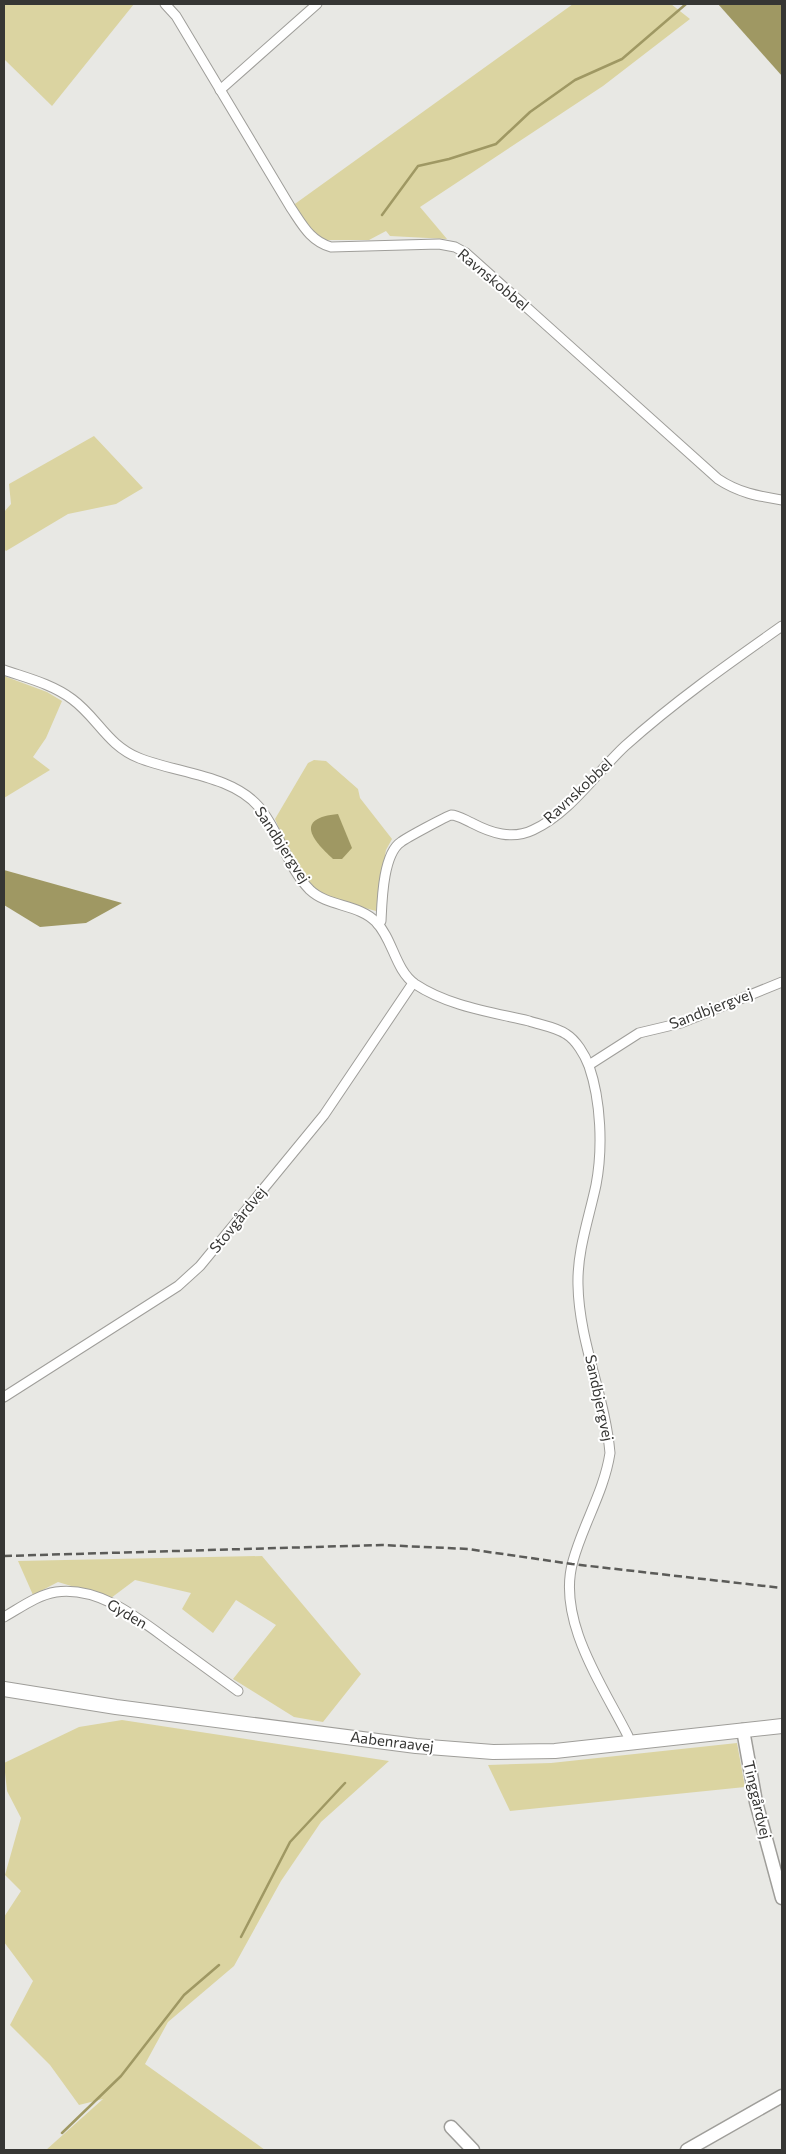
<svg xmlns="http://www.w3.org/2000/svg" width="786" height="2154" font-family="Commissioner,sans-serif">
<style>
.green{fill:#dbd4a1}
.water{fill:#9f9863}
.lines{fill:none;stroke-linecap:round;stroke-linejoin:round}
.stream{stroke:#9f9863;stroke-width:2.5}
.street-casing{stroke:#9f9e9a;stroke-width:11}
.secondary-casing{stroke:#9f9e9a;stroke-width:15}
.primary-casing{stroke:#9f9e9a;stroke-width:16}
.street{stroke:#fff;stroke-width:9}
.secondary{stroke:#fff;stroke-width:12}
.primary{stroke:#fff;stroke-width:14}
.rail{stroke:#5b5b58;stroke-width:2.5;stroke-dasharray:8 4;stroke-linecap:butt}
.labels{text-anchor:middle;stroke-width:4;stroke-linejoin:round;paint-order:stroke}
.street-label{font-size:15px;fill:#363634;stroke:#fff}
</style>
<rect width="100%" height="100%" fill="#e8e8e4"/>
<!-- green -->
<g class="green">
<path d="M4 4H134L52 106 4 59Z"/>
<path d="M573 4H671L690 19 603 86 420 207 447 239 390 236 386 231 369 240H323L306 228 292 206Z"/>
<path d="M94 436 143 488 116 504 68 514 6 551 4 549V512L11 504 9 484Z"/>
<path d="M4 676 47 692 62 701 46 738 33 757 50 770 4 798Z"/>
<path d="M314 760 326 761 358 789 360 798 392 839 386 850 376 911C359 906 341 902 325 895 298 883 286 843 275 819L308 763Z"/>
<path d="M262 1556 361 1674 323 1722 294 1717 233 1679 276 1625 236 1600 213 1633 182 1609 191 1593 135 1580 111 1598 58 1582 33 1595 18 1561Z"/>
<path d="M122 1720 389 1761 321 1822 281 1881 234 1966 168 2022 145 2064 265 2150H46L103 2099 79 2105 50 2065 10 2025 33 1981 4 1942V1917L21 1891 5 1875 21 1818 7 1791 4 1763 79 1727Z"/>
<path d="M737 1743 745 1787 510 1811 488 1765 551 1763Z"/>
</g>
<!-- water -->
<g class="water">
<path d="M718 4H782V76Z"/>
<path d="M338 814 352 848 342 859H333C311 839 295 818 338 814Z"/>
<path d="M4 870 122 903 86 923 40 927 4 905Z"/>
</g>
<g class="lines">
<!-- stream -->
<g class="stream">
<path d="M382 215 418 166 449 159 496 144 530 112 575 80 622 59 686 4"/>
<path d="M241 1937 290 1842 345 1783"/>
<path d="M62 2133 121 2076 184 1995 219 1965"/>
</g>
<!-- street casing -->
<g class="street-casing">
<g id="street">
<path d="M165 4 176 16 291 208C302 224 310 241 331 247L439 244 455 247 466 253 718 479C739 493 758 496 782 500"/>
<path d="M220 90 317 4"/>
<path d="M4 670C27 678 52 684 72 699 98 718 107 745 139 758 176 773 232 775 259 807 280 832 287 867 310 890 328 907 359 904 376 922 393 939 395 970 415 984 448 1006 491 1012 529 1021 541 1025 556 1027 566 1034 576 1040 585 1055 589 1066 601 1101 603 1148 596 1185 589 1218 577 1251 578 1285 579 1342 605 1396 610 1453 604 1492 583 1524 573 1561 556 1620 603 1686 628 1736L630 1744"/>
<path d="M378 924 381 921C382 900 383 854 401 842 406 838 447 816 451 815 458 815 465 820 472 823 491 833 512 840 533 830 570 813 596 773 625 746 674 702 728 664 782 626"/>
<path d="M589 1065 639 1033 681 1023 782 982"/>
<path d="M4 1397 178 1286 200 1266 324 1115 413 983"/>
<path d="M4 1617C20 1608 37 1595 56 1592 100 1586 139 1619 172 1643 194 1659 216 1675 238 1691"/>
</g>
</g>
<!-- secondary casing -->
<g class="secondary-casing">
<g id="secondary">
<path d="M743 1730 756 1802 782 1898"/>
<path d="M451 2127 473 2150"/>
<path d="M687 2150 782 2096"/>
</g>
</g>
<!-- primary casing -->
<g class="primary-casing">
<path id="primary" d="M4 1689 116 1707 416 1746 493 1752 555 1751 782 1726"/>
</g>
<!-- street -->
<use href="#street" class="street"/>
<!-- secondary -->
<use href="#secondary" class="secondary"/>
<!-- primary -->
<use href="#primary" class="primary"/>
<!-- rail -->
<path class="rail" d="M4 1556 382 1545 468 1549 572 1564 782 1588"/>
</g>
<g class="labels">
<!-- street labels -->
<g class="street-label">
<text transform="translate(493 280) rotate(40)" y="5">Ravnskobbel</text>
<text transform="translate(578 791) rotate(-43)" y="5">Ravnskobbel</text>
<text transform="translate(282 845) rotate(57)" y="5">Sandbjergvej</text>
<text transform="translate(711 1009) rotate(-21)" y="5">Sandbjergvej</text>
<text transform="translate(238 1220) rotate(-51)" y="5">Stovgårdvej</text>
<text transform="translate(599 1398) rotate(78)" y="5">Sandbjergvej</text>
<text transform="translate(127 1614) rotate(30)" y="5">Gyden</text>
<text transform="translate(392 1742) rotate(7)" y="5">Aabenraavej</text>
<text transform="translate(757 1800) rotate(77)" y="5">Tinggårdvej</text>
</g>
</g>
<!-- border -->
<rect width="786" height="2154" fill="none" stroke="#363634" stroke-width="10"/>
</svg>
